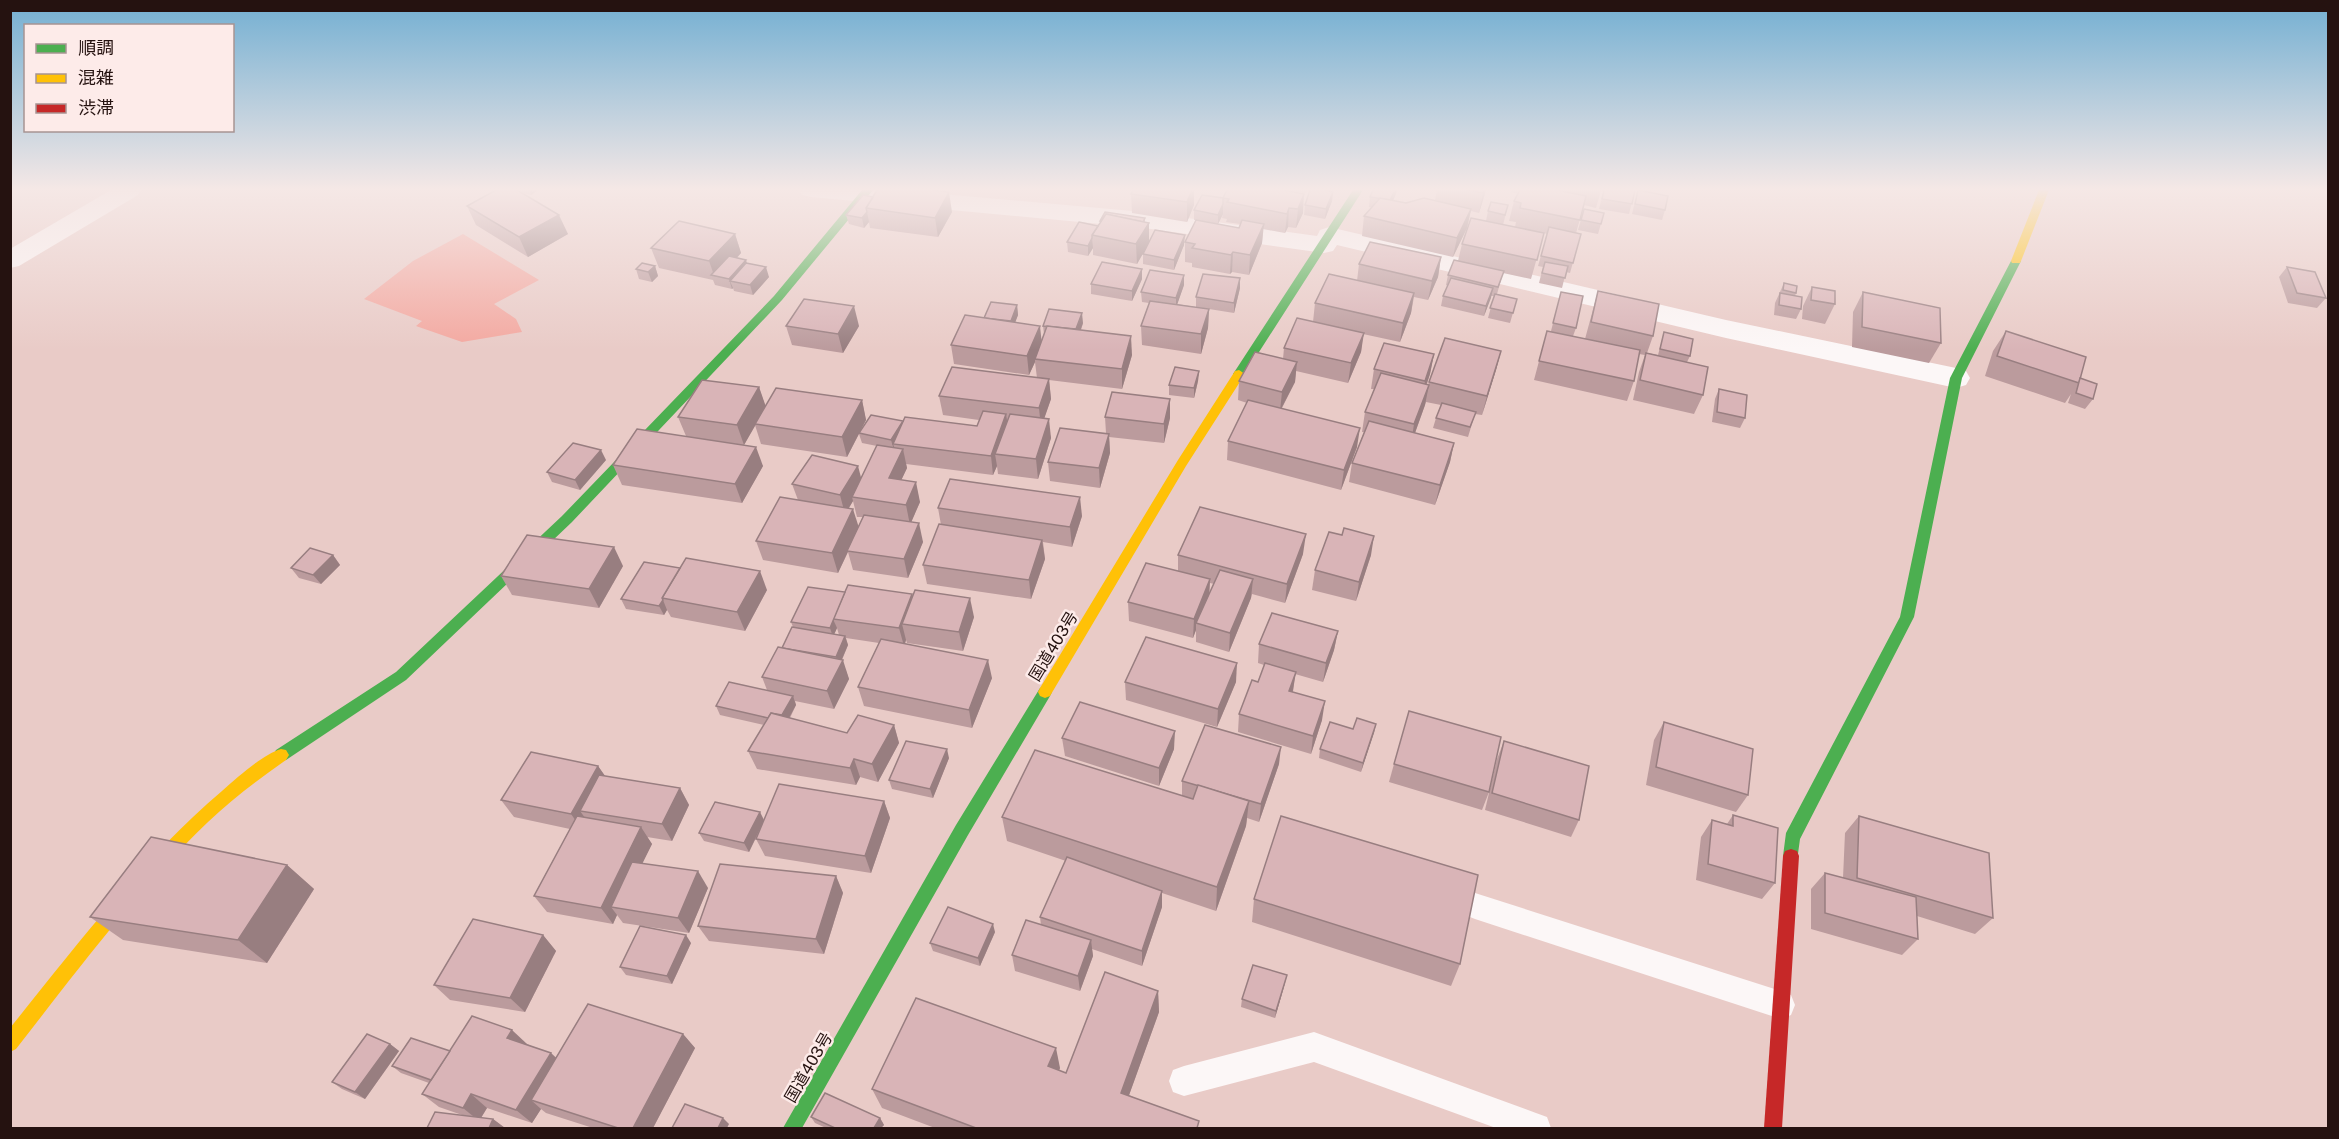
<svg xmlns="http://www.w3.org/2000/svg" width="2339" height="1139" font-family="'Public Sans','Noto Sans JP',sans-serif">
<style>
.green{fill:#f3a8a0}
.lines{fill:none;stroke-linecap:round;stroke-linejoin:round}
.lane{fill:#fcf7f7;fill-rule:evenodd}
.street{fill:#fcf7f7;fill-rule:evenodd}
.fast{fill:#4caf50;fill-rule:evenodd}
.slow{fill:#ffc107;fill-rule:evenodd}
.jam{fill:#c62828;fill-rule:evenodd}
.wall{fill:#bb9b9d;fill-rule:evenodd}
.shaded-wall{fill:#987e80}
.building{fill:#d9b4b7;stroke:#987e80;stroke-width:1.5}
.labels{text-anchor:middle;stroke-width:5;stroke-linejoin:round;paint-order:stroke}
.street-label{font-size:16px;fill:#251210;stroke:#fdebe9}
</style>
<rect width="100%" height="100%" fill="#e9cbc7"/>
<!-- green -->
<path class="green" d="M463 234 539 280 494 304 516 319 522 332 462 342 416 326 422 321 364 299 413 261Z"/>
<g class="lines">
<!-- lane -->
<g class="lane">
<path d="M1475 893 1781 991 1791 995 1795 1005 1791 1015 1781 1019 1475 919 1465 915 1461 906 1465 897Z"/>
<path d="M1314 1032 1536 1113 1547 1117 1551 1128H1496L1314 1062 1184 1096 1173 1092 1169 1081 1173 1070 1184 1066Z"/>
</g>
<!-- street -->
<g class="street">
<path d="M111 190H141L138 195 19 266 10 268V249Z"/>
<path d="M799 190H897L1144 212 1317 236 1320 230 1329 227 1726 320 1956 368 1966 371 1970 378 1966 385 1956 388 1726 338 1337 245 1333 251 1324 253 1144 228 811 197 802 195Z"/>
</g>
<!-- fast -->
<g class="fast">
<path d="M862 190H873L782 300 572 522 406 680 286 760 281 761 276 760 273 755 276 750 396 672 562 516 774 296Z"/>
<path d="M1353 190H1363L1243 377H1235L1233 374 1235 371Z"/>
<path d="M2016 258 2021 261 1962 378 1914 617 1800 839 1797 861 1791 863 1785 861 1783 856 1786 833 1900 617 1950 378 2011 261Z"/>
<path d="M1045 686 1050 688 1052 692 1050 696 968 835 802 1128H783L956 825 1040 688Z"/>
</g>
<!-- slow -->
<g class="slow">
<path d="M2039 190H2049L2021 261 2020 263H2012L2011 261Z"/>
<path d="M1239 370 1245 374 1186 466 1050 696 1045 698 1040 696 1038 692 1040 688 1178 460 1235 371Z"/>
<path d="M281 749 286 750 289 755 286 760C259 779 232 799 208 822 136 891 77 971 16 1049L10 1052V1028C77 945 141 860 222 791 238 777 262 755 281 749Z"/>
</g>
<!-- jam -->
<path class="jam" d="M1791 849 1797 851 1799 856 1782 1128H1764L1783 856 1785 851Z"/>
</g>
<!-- wall -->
<g class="wall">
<path d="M496 190H538L531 195 520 192 568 234 528 257 476 225 467 206Z"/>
<path d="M1194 190V205L1187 222 1132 213 1131 194Z"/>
<path d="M1284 190 1303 213 1296 228 1288 227 1285 233 1263 229 1262 243 1249 275 1232 272 1230 274 1192 267V263L1185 262V242L1196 220H1194V210L1223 198ZM1223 214 1222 218 1227 219 1226 222 1240 224 1239 228 1218 224Z"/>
<path d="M1288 190H1307L1306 193Z"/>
<path d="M1310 190H1333L1332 201 1325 219 1304 215 1305 205Z"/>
<path d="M1373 190H1397L1393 201 1406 203 1435 200 1437 190H1486L1479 213 1471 211 1467 228 1453 257 1362 236 1364 216 1372 208 1369 207 1370 197Z"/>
<path d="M1511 190H1601L1596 208 1584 205 1576 233 1581 234 1570 273 1566 272 1562 288 1539 283 1543 267 1538 266 1547 234 1544 233 1531 279 1503 273 1497 294 1517 299 1510 323 1488 318 1494 296H1491L1484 316 1441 306 1443 296 1448 286 1446 285 1448 275 1458 261 1462 244 1486 221 1488 211 1508 205 1503 225 1515 227 1516 222 1509 221 1514 201 1518 194 1511 192Z"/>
<path d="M1604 190H1635L1629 214 1599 209Z"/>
<path d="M1638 190 1665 210 1662 220 1632 214Z"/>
<path d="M863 195 952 212 938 237 870 228 869 222 864 228 849 224 846 215Z"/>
<path d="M1584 209 1604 213 1598 234 1578 230Z"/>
<path d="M1145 218V222L1149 223V241L1184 245 1174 270 1143 264V254L1146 248 1137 264 1093 255V248L1088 256 1068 252 1067 242 1098 226 1100 223V221Z"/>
<path d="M735 234 741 253 737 258 746 260V263L769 277 753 295 734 291 733 288 732 289 715 285 713 280 659 268 651 248Z"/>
<path d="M1441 257 1438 277 1428 300 1414 297 1411 313 1400 342 1363 334 1361 352 1348 383 1296 371 1295 382 1282 408 1357 447 1341 490 1227 460 1228 441 1247 403 1238 400 1239 381 1283 359 1284 348 1313 322 1315 303 1357 281 1359 264Z"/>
<path d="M655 266 658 276 652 282 639 279 636 269Z"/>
<path d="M2287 267 2326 298 2317 308 2288 303 2279 277Z"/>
<path d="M1142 269V279L1132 301 1091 294V284Z"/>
<path d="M1184 275V285L1177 304 1196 307V297L1240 288 1234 313 1209 309 1208 328 1201 354 1142 345 1141 326 1149 303 1142 302 1141 292Z"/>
<path d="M1784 283 1796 293 1795 296 1801 309 1796 319 1774 315 1775 303Z"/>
<path d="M1812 287 1835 304 1825 324 1802 319 1803 306Z"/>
<path d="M1598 291 1653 336 1647 353 1658 355 1664 332 1690 356 1687 362 1703 395 1694 414 1633 400 1639 372 1645 355 1639 354 1634 381 1627 401 1534 380 1547 331H1551L1561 292 1576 328 1573 336 1585 339Z"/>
<path d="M1863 292 1941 343 1929 363 1852 347 1853 312Z"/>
<path d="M1017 305 1018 315 1015 322 1041 340 1044 334 1043 326 1083 323 1081 330 1132 355 1122 389 1049 380 1051 399 1044 418 1051 438 1038 479 998 474 997 466 993 475 906 464 907 468 901 480 920 502 911 522 923 542 908 578 853 570 848 552 838 573 763 560 756 541 798 500 792 484 861 478 877 446 862 443 859 434 847 457 761 444 755 425 744 445 763 466 742 503 622 485 613 465 686 436 678 417 759 387 765 406 862 400 866 420 860 431 903 421 977 426 979 420 943 415 939 396 1037 378 1035 362 1029 375 954 364 951 345 984 318ZM853 501 857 517H863L858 527 849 508Z"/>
<path d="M786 326H859L843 353 792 345Z"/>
<path d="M2006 331 2080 378 2093 399 2085 409 2068 403 2071 394 2065 403 1985 376 1993 351Z"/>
<path d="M1501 351 1496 370 1482 415 1475 414 1468 437 1433 428 1436 418 1441 405 1426 402 1415 433 1454 443 1450 462 1435 505 1349 482 1352 463 1364 432H1362L1365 412 1375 389H1371L1374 369 1434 354 1430 374 1427 384 1428 385 1429 382Z"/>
<path d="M1199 371 1198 381 1194 398 1169 395V385Z"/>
<path d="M1719 389 1745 418 1740 428 1712 422 1715 399Z"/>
<path d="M1170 399V418L1164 443 1109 437 1110 453 1100 488 1050 481 1048 462 1106 433 1105 417Z"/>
<path d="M606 460 580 490 552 482 547 472Z"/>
<path d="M938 508 1082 516 1072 547 1043 542 1045 559 1031 599 927 584 923 565 941 525Z"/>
<path d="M1342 535 1371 555 1356 601 1312 590 1315 570Z"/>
<path d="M1303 554 1285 603 1252 594 1251 598 1229 652 1196 642V630L1193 638 1129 621 1128 602 1178 571V555ZM1210 583 1214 584 1209 594Z"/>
<path d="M333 555 340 565 321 584 299 578 291 568Z"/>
<path d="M623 566 599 608 512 595 501 576Z"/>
<path d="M767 590 745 631 671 617 667 610 664 615 626 609 621 599Z"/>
<path d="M845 592 913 597 974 617 963 651 907 643 906 640 905 644 992 678 972 728 864 706 858 687 879 643 846 638 848 645 842 660 849 679 834 709 795 701 796 705 790 718 847 733 894 725 899 743 878 782 860 777 856 785 757 769 748 751 764 725 720 715 716 706 767 690 762 677 782 648 793 627 791 622ZM837 628 839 635 834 634Z"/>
<path d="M1338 631 1334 650 1323 682 1295 674 1293 692 1322 720 1311 754 1238 732 1239 714 1258 682 1264 665 1258 663 1259 644Z"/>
<path d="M1125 682H1236L1217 727 1126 700Z"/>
<path d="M1664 722 1748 795 1736 812 1646 785 1654 740Z"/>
<path d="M1376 724 1361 772 1319 758 1320 749 1353 729Z"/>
<path d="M1062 738 1174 749 1159 786 1065 756Z"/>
<path d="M1504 741 1579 820 1571 837 1485 810 1497 759Z"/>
<path d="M949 758 933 798 892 789 889 780Z"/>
<path d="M1279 764 1259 822 1247 818 1246 826 1216 911 1162 893V907L1142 966 1092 949 1093 956 1080 991 1015 971 1012 955 1041 925 1040 917 1066 861 1007 841 1002 817 1182 796V781Z"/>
<path d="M1394 764 1489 792 1482 810 1389 782Z"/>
<path d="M598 766 605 776 680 788 689 805 672 841 647 837 652 844 642 863 708 888 689 933 623 923 617 915 613 924 547 912 534 896 570 829 514 817 501 800Z"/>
<path d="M884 801 890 818 871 873 765 856 756 839 762 826 749 852 704 841 699 833 764 820Z"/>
<path d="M1733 815 1775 883 1762 899 1696 880 1701 837 1712 820 1727 824Z"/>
<path d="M1859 816 1993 918 1975 934 1917 916 1918 939 1902 955 1811 929V889L1825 873 1843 878 1845 833Z"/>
<path d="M287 865 314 889 267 963 123 940 90 917Z"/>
<path d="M836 876 843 893 824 954 709 941 698 926Z"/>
<path d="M1254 899 1460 964 1451 986 1252 922Z"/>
<path d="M995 932 980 966 933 951 930 943Z"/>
<path d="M543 935 556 951 525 1012 450 1000 434 985Z"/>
<path d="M691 943 672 984 626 975 620 967Z"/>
<path d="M1285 983 1275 1018 1241 1007 1242 999Z"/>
<path d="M1158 991 1159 1012 1129 1095 1199 1128H935L882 1108 872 1089 1060 1068 1059 1070 1066 1073Z"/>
<path d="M683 1034 695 1048 653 1128H593L546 1113 541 1109 532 1123 487 1108 481 1118 493 1119 505 1128H427L465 1116 439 1107 422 1094 429 1083 401 1073 392 1066 450 1051 527 1044 556 1058Z"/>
<path d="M390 1044 399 1051 365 1099 342 1089 332 1082Z"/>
<path d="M811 1117 880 1118 884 1125 881 1128H826L815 1123Z"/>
</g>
<!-- shaded-wall -->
<g class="shaded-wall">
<path d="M529 190H538L531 195Z"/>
<path d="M1192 190H1194V205L1187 222V202Z"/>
<path d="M1395 190H1397L1396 194 1388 211 1390 201Z"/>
<path d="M1484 190H1486L1479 213 1483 193Z"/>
<path d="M949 192 952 212 938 237 935 218Z"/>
<path d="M1333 192 1332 201 1325 219 1326 209Z"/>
<path d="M1304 194 1303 213 1296 228 1298 209Z"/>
<path d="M1223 204V214L1218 224V215Z"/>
<path d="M1289 208 1288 227 1285 233 1287 214Z"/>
<path d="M1471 209 1467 228 1453 257 1457 238Z"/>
<path d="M867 212 869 222 864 228 862 218Z"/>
<path d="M559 215 568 234 528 257 519 237Z"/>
<path d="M1149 223V243L1137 264 1136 244Z"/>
<path d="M1264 224 1262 243 1249 275 1250 255Z"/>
<path d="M735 234 741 253 719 277 714 275 709 261Z"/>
<path d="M1185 235 1184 245 1174 270V260Z"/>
<path d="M1092 238 1093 248 1088 256V246Z"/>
<path d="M1233 252 1232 272 1230 274 1231 255Z"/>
<path d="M1441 257 1438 277 1428 300 1432 281Z"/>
<path d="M746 260 749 270 730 281 733 288 732 289 729 279Z"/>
<path d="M655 266 658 276 652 282 648 272Z"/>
<path d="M766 267 769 277 753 295 750 285Z"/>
<path d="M1142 269V279L1132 301V291Z"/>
<path d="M1184 275V285L1176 308V298Z"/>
<path d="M1240 278V288L1234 313V303Z"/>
<path d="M1493 288 1491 298 1484 316 1486 306Z"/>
<path d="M1414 293 1411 313 1400 342 1403 323Z"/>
<path d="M1017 305 1018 315 1012 331 1011 321Z"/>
<path d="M854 306 859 326 843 353 838 334Z"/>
<path d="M1209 309 1208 328 1201 354V334Z"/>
<path d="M1082 313 1083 323 1077 340 1076 330Z"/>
<path d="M1040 326 1042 345 1035 359V362L1029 375 1027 356Z"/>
<path d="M1364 333 1361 352 1348 383 1351 363Z"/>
<path d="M1131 336 1132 355 1122 389V369Z"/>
<path d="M1501 351 1496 370 1482 415 1487 396Z"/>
<path d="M1434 354 1430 374 1421 400 1425 381Z"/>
<path d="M1297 362 1295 382 1280 411 1282 392Z"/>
<path d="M1199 371 1198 381 1194 398V388Z"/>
<path d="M1049 379 1051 399 1041 428 1039 408Z"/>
<path d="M1429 385 1425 405 1411 444 1414 424Z"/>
<path d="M759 387 766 407 744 445 737 425Z"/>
<path d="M1170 399V418L1164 443V424Z"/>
<path d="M862 400 866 420 847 457 842 437Z"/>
<path d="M1006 414 1009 433 995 454 997 466 993 475 991 456Z"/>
<path d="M1049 419 1051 438 1038 479 1036 459Z"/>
<path d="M903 421 893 444 895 449 894 450 891 440Z"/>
<path d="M1360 428 1357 447 1341 490 1344 470Z"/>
<path d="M1109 434 1110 453 1100 488 1099 468Z"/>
<path d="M1454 443 1450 462 1435 505 1440 485Z"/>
<path d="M756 447 763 466 742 503 735 484Z"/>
<path d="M903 449 907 468 893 498 889 478Z"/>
<path d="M601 450 606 460 580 490 575 480Z"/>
<path d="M858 466 863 485 852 497 853 501 845 514 840 495Z"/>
<path d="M916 482 920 502 910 525 906 505Z"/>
<path d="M1080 497 1082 516 1072 547 1070 527Z"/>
<path d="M853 509 859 528 838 573 832 553Z"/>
<path d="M919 523 923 542 908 578 904 559Z"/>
<path d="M1306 534 1303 554 1285 603 1287 584Z"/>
<path d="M1374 536 1371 555 1356 601 1359 582Z"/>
<path d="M1042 540 1045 559 1031 599 1029 580Z"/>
<path d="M614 547 623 566 599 608 589 589Z"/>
<path d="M333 555 340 565 321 584 313 575Z"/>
<path d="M760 571 767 590 745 631 737 612Z"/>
<path d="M1210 579 1209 598 1196 623V630L1193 638 1194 619Z"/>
<path d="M1253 579 1251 598 1229 652 1230 633Z"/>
<path d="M912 594 917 613 902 624 906 640 904 646 899 628Z"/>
<path d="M970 598 974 617 963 651 959 632Z"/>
<path d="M663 600 667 610 664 615 659 606Z"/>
<path d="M833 619 837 628 833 637 830 628Z"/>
<path d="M1338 631 1334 650 1323 682 1326 663Z"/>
<path d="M845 636 848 645 839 666 836 657Z"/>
<path d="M843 660 849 679 834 709 827 691Z"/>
<path d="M988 660 992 678 972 728 969 710Z"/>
<path d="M1237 663 1236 682 1217 727 1218 709Z"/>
<path d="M1296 672 1293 690 1287 709 1289 691Z"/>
<path d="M793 696 796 705 783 729 779 720Z"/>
<path d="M1325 701 1322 720 1311 754 1313 736Z"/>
<path d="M1376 724 1374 733 1361 772 1363 763Z"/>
<path d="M894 725 899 743 878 782 872 764Z"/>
<path d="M1175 731 1174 749 1159 786V768Z"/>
<path d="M1281 747 1279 764 1259 822 1261 804Z"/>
<path d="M947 749 949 758 933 798 930 789Z"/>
<path d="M854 759 860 777 856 785 850 768Z"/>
<path d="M598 766 610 783 580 811 588 822 583 831 571 814Z"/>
<path d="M680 788 689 805 672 841 662 824Z"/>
<path d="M884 801 890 818 871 873 865 856Z"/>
<path d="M1249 801 1246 826 1216 911 1217 887Z"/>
<path d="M760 812 764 820 749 852 744 843Z"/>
<path d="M641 827 652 844 620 909 611 907 617 915 613 924 601 908Z"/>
<path d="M287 865 314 889 267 963 238 940Z"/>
<path d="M698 871 708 888 689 933 678 918Z"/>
<path d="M836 876 843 893 824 954 816 939Z"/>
<path d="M1162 891V907L1142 966V951Z"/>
<path d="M993 924 995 932 980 966 978 958Z"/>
<path d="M543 935 556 951 525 1012 510 998Z"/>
<path d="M686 935 691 943 672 984 667 976Z"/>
<path d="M1091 940 1093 956 1080 991 1078 976Z"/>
<path d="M1287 975 1285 983 1275 1018 1276 1011Z"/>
<path d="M1158 991 1159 1012 1123 1112 1121 1093Z"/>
<path d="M512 1030 527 1044 522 1052 507 1038Z"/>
<path d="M683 1034 695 1048 653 1128H633Z"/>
<path d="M390 1044 399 1051 365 1099 355 1092Z"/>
<path d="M1056 1048 1060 1068 1052 1086 1048 1066Z"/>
<path d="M551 1053 566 1067 531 1100 541 1109 532 1123 516 1110Z"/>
<path d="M471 1094 487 1108 479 1121 463 1108Z"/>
<path d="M723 1118 729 1124 727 1128H718Z"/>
<path d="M880 1118 884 1125 881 1128H874Z"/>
<path d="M493 1119 505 1128H489Z"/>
</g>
<!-- building -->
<g class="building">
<path d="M496 190H517L559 215 519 237 467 206Z"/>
<path d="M877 190H932L949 192 935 218 866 208Z"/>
<path d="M1133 190H1192L1187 202 1131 194Z"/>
<path d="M1227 190H1284L1304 194 1298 209 1289 208 1287 214 1227 202 1229 199 1223 198Z"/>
<path d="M1310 190H1325L1333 192 1326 209 1305 205Z"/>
<path d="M1373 190H1395L1390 200 1370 197Z"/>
<path d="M1467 190H1484L1483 193Z"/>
<path d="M1520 190H1557L1586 196 1580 220 1520 208 1521 203 1514 201Z"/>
<path d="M1604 190H1635L1632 204 1602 199Z"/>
<path d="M1638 190 1668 196 1665 210 1635 204Z"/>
<path d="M863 195 873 197 866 208 867 212 862 218 846 215Z"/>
<path d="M1202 195 1223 198V204L1218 215 1194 210Z"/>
<path d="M1380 198 1406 203 1424 198 1471 209 1457 238 1364 216Z"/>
<path d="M1491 202 1508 205 1505 215 1488 211Z"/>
<path d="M1584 209 1604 213 1601 224 1581 220Z"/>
<path d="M1105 212 1145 218 1143 222 1106 214 1101 221H1100Z"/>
<path d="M1106 214 1149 223 1136 244 1092 235Z"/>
<path d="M1471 218 1544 233 1537 260 1462 244Z"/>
<path d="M1196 220 1239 228 1242 220 1264 224 1250 255 1233 252 1231 255 1192 248 1195 244 1185 242Z"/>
<path d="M679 221 735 234 709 261 651 248Z"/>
<path d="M1079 222 1098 226 1092 235V238L1088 246 1067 242Z"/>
<path d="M1549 227 1581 234 1573 263 1541 256Z"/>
<path d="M1155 230 1185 235 1174 260 1143 254Z"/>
<path d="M1370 242 1441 257 1432 281 1359 264Z"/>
<path d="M729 256 746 260 729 279 711 275Z"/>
<path d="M1454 260 1504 271 1498 287 1448 275Z"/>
<path d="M1102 262 1142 269 1132 291 1091 284Z"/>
<path d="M1545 262 1568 266 1565 278 1542 273Z"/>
<path d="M642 263 655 266 648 272 636 269Z"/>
<path d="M746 263 766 267 750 285 730 281Z"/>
<path d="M2287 267 2315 272 2326 298 2297 293Z"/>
<path d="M1150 270 1184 275 1176 298 1141 292Z"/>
<path d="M1203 274 1240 278 1234 303 1196 297Z"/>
<path d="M1329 274 1414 293 1403 323 1315 303Z"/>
<path d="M1451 278 1493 288 1486 306 1443 296Z"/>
<path d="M1784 283 1797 286 1796 293 1783 290Z"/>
<path d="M1812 287 1835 291V304L1811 300Z"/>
<path d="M1598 291 1659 304 1653 336 1591 322Z"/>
<path d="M1561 292 1583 296 1576 328 1553 323Z"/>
<path d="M1863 292 1940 308 1941 343 1862 327Z"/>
<path d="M1780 293 1802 297 1801 309 1779 305Z"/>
<path d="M1495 294 1517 299 1513 313 1490 308Z"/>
<path d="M804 299 854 306 838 334 786 326Z"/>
<path d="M1150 301 1209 309 1201 334 1141 326Z"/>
<path d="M991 302 1017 305 1011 321 984 318Z"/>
<path d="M1049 309 1082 313 1076 329 1043 326Z"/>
<path d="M965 315 1040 326 1027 356 951 345Z"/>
<path d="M1297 318 1364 333 1351 363 1284 348Z"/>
<path d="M1047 326 1131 336 1122 369 1035 359Z"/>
<path d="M1547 331 1640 350 1634 381 1539 361Z"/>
<path d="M2006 331 2086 357 2079 383 1997 356Z"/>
<path d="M1664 332 1693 339 1690 356 1660 349Z"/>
<path d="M1445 338 1501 351 1487 396 1429 382Z"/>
<path d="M1384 343 1434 354 1425 381 1374 369Z"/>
<path d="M1255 352 1297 362 1282 392 1239 381Z"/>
<path d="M1646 353 1708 367 1703 395 1640 380Z"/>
<path d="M952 367 1049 379 1039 408 939 396Z"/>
<path d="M1175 367 1199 371 1194 388 1169 385Z"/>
<path d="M1381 373 1429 385 1414 424 1365 412Z"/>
<path d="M2080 378 2097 384 2093 399 2076 393Z"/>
<path d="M702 380 759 387 737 425 678 417Z"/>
<path d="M776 388 862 400 842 437 755 424Z"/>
<path d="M1719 389 1747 395 1745 418 1717 412Z"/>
<path d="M1112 392 1170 399 1164 424 1105 417Z"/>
<path d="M1248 400 1360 428 1344 470 1228 441Z"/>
<path d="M1442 403 1476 412 1470 427 1436 418Z"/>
<path d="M983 411 1006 414 991 456 893 444 905 417 977 426Z"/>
<path d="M1010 414 1049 419 1036 459 995 454Z"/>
<path d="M871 415 903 421 891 440 859 433Z"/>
<path d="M1369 421 1454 443 1440 485 1352 463Z"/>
<path d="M1060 428 1109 434 1099 468 1048 462Z"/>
<path d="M637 429 756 447 735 484 613 465Z"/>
<path d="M573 443 601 450 575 480 547 472Z"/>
<path d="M877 445 903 449 889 478 916 482 906 505 852 497Z"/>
<path d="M812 455 858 466 840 495 792 484Z"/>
<path d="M950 479 1080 497 1070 527 938 508Z"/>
<path d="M780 497 853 509 832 553 756 541Z"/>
<path d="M1200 507 1306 534 1287 584 1178 555Z"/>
<path d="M864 515 919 523 904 559 847 551Z"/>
<path d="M939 524 1042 540 1029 580 923 565Z"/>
<path d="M1344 528 1374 536 1359 582 1315 570 1329 532 1342 535Z"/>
<path d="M527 535 614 547 589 589 501 576Z"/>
<path d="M310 548 333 555 313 575 291 568Z"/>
<path d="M686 558 760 571 737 612 662 598Z"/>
<path d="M644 562 680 568 662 598 663 600 659 606 621 599Z"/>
<path d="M1146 563 1210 579 1194 619 1128 602Z"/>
<path d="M1220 570 1253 579 1230 633 1196 623Z"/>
<path d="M848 585 912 594 899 628 833 619Z"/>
<path d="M808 587 845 592 830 628 791 622Z"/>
<path d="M915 590 970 598 959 632 902 624Z"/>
<path d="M1272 613 1338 631 1326 663 1259 644Z"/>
<path d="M792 627 845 636 836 657 782 648Z"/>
<path d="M1146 637 1237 663 1218 709 1125 682Z"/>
<path d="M881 639 988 660 969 710 858 687Z"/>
<path d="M778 647 843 660 827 691 762 677Z"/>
<path d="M1265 663 1296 672 1289 691 1325 701 1313 736 1239 714 1252 680 1258 682Z"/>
<path d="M729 682 793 696 782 715 771 713 768 718 716 706Z"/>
<path d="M1080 702 1175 731 1159 768 1062 738Z"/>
<path d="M1409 711 1501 737 1489 792 1394 764Z"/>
<path d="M771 713 847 733 858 715 894 725 872 764 854 759 850 768 748 751Z"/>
<path d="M1357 718 1376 724 1363 763 1320 749 1330 722 1353 729Z"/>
<path d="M1664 722 1753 749 1748 795 1656 767Z"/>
<path d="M1205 725 1281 747 1261 804 1182 781Z"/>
<path d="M906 741 947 749 930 789 889 780Z"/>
<path d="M1504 741 1589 766 1579 820 1492 793Z"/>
<path d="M1035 750 1193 799 1198 785 1249 801 1217 887 1002 817Z"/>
<path d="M531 752 598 766 571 814 501 800Z"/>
<path d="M599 775 680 788 662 824 580 811Z"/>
<path d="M779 784 884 801 865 856 756 839Z"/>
<path d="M715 802 760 812 744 843 699 833Z"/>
<path d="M1733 815 1778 828 1775 883 1708 864 1712 820 1733 826Z"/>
<path d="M577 816 641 827 601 908 534 896Z"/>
<path d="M1281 816 1478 875 1460 964 1254 899Z"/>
<path d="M1859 816 1989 853 1993 918 1857 878Z"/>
<path d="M151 837 287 865 238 940 90 917Z"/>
<path d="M1067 857 1162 891 1142 951 1040 917Z"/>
<path d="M632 862 698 871 678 918 611 907Z"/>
<path d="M720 864 836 876 816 939 698 926Z"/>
<path d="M1825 873 1916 897 1918 939 1825 913Z"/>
<path d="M948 907 993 924 978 958 930 943Z"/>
<path d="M473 919 543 935 510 998 434 985Z"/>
<path d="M1026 920 1091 940 1078 976 1012 955Z"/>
<path d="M640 926 686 935 667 976 620 967Z"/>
<path d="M1253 965 1287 975 1276 1011 1242 999Z"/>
<path d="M1105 972 1158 991 1121 1093 1199 1121 1197 1128H976L872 1089 916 998 1056 1048 1048 1066 1066 1073Z"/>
<path d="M588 1004 683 1034 633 1128H618L531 1100Z"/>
<path d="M472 1016 512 1030 507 1038 551 1053 516 1110 471 1094 463 1108 422 1094Z"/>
<path d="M367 1034 390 1044 355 1092 332 1082Z"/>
<path d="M411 1038 450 1051 431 1080 392 1066Z"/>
<path d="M825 1093 880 1118 874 1128H835L811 1117Z"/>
<path d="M685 1104 723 1118 718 1128H672Z"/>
<path d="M435 1112 493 1119 489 1128H427Z"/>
</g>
<!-- sky -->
<linearGradient id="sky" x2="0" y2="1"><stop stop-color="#73afd2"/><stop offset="0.54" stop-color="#f5e8e6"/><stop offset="1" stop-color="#f5e8e6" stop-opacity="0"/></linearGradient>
<rect width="2339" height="350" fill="url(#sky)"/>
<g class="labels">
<!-- street labels -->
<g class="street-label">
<text transform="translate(1053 646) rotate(-59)" y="6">国道403号</text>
<text transform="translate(808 1067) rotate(-60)" y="6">国道403号</text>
</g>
</g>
<!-- border -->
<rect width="2339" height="1139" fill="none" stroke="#251210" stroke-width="24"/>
<!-- legend -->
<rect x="24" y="24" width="210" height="108" fill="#fdebe9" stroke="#a79492" stroke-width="1.5"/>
<rect x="36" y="44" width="30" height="9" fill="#4caf50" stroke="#a79492" stroke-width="1.5"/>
<text x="78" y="54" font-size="18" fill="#251210">順調</text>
<rect x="36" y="74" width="30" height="9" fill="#ffc107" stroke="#a79492" stroke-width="1.5"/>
<text x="78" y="84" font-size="18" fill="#251210">混雑</text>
<rect x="36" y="104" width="30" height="9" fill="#c62828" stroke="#a79492" stroke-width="1.5"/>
<text x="78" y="114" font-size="18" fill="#251210">渋滞</text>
</svg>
